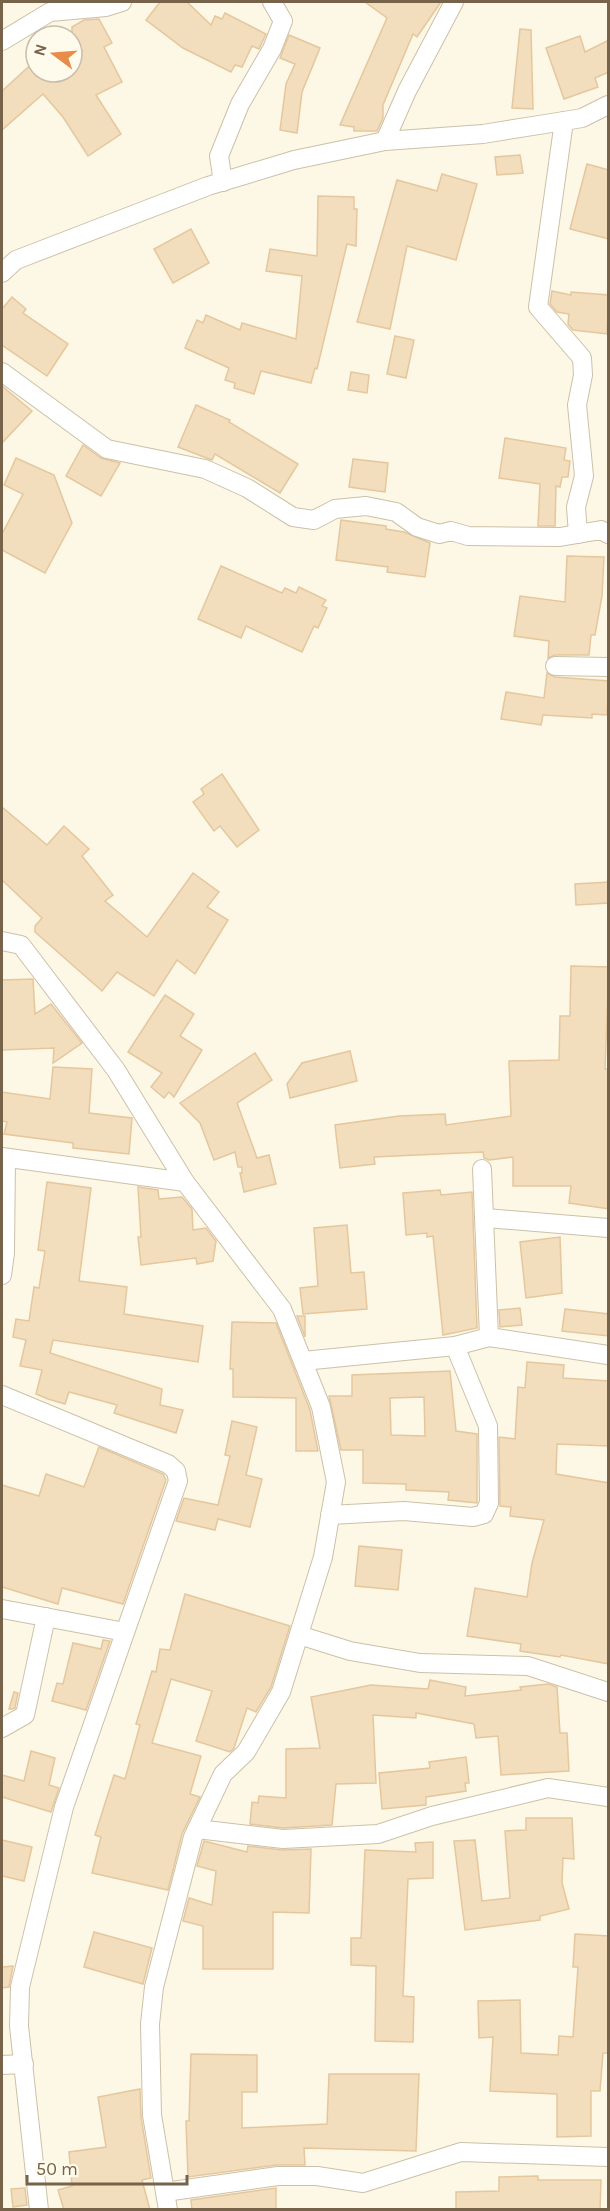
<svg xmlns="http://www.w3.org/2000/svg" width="610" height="2211" font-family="Karla,sans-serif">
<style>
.building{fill:#f2ddbd;stroke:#e5c79d;stroke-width:1.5;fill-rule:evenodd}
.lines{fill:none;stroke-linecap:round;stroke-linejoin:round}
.minor-casing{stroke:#ccc0a9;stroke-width:20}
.minor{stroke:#fff;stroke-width:18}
</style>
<rect width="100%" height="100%" fill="#fdf8e5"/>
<!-- building -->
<g class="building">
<path d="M160 2H187L211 25 215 16 222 19 225 13 266 34 259 49 252 46 242 67 235 65 231 72 183 48 146 20Z"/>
<path d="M365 2H441L417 37 413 34 383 105V118L377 131H354V127L340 125 387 18Z"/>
<path d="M99 19 112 43 104 47 122 82 96 95 121 134 88 156 63 117 43 94 2 130V91L36 60V72H72V27L84 20Z"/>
<path d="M520 29 531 30 533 109 512 108Z"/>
<path d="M289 35 320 48 302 92 297 133 280 130 286 84 295 64 280 58Z"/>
<path d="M580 36 585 52 609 40V72L595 78 598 87 564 99 546 48Z"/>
<path d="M520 155 523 173 497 175 495 157Z"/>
<path d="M587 164 609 170V239L570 229Z"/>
<path d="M442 174 477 184 456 260 407 246 390 329 357 322 397 180 437 191Z"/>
<path d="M318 196 354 197V209H357L356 246 347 244 317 369 315 368 311 383 261 371 254 394 234 388 235 383 225 380 229 368 185 348 197 320 203 323 206 315 240 330 242 323 296 339 302 276 266 271 270 249 317 256Z"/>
<path d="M191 229 209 263 173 283 154 249Z"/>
<path d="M552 291 571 295V292L609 295 607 334 573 330 568 324 569 314 557 312 550 304Z"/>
<path d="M12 297 26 309 23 313 68 344 47 376 2 345V309Z"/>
<path d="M395 336 414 340 406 378 387 374Z"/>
<path d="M351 372 369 375 367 393 348 390Z"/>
<path d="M2 386 32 411 2 443Z"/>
<path d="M196 405 230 420 229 422 298 464 280 493 215 454 212 460 178 447Z"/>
<path d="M505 438 566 448 564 460 570 461 568 477H562L560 487 556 486 555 526H538L540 484 499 478Z"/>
<path d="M83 445 101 458 120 463 101 496 66 476Z"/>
<path d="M16 458 54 475 72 523 45 573 2 550V534L23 494 4 485Z"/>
<path d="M353 459 388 463 385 492 349 487Z"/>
<path d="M341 520 386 526V529L404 532 430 543 425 577 387 572 388 567 336 560Z"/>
<path d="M567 556 604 557 602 596 595 635H591L589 655H555L548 658 549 641 514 636 520 596 565 602Z"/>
<path d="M221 566 282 593 285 588 296 593 299 587 326 600 322 606 327 608 318 628 314 626 302 652 246 626 241 638 198 619Z"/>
<path d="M547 673 555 677 609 681 607 715 592 714V718L543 715 541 725 501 719 506 692 544 698Z"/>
<path d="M222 774 259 830 237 847 220 826 214 831 193 802 204 794 201 789Z"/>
<path d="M2 807 47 845 64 826 89 849 82 856 113 895 105 901 147 937 193 873 219 892 207 907 228 920 195 974 177 960 154 996 117 972 102 991 35 932V926L42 918 2 880Z"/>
<path d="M609 882V903L576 905 575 884Z"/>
<path d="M571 966 609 967 605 1069H609V1209L569 1203 571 1186H513V1157L489 1160 484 1158 483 1152 374 1157 375 1164 340 1168 335 1125 399 1116 445 1114 446 1125 511 1116 509 1061 559 1060 560 1016H570Z"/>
<path d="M33 979 35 1014 51 1004 82 1043 53 1063 54 1048 2 1050V980Z"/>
<path d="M165 995 194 1014 180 1036 202 1050 174 1097 169 1092 164 1098 151 1087 162 1073 128 1052Z"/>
<path d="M350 1051 357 1081 290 1098 287 1084 302 1063Z"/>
<path d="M255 1053 272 1080 237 1103 257 1158 269 1155 276 1184 244 1192 240 1173H242V1167H238L235 1152 214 1160 200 1123 180 1103Z"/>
<path d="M53 1067 92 1069 89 1113 132 1118 129 1154 73 1148V1143L4 1134 7 1122 2 1121V1092L50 1099Z"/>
<path d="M47 1182 91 1188 79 1281 127 1287 124 1314 203 1326 198 1362 53 1340 50 1353 162 1389 160 1405 183 1410 176 1433 114 1413 117 1405 69 1392 65 1404 48 1399 36 1394 42 1370 20 1366 26 1340 13 1337 16 1319 29 1321 34 1287 39 1288 45 1251 38 1250Z"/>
<path d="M138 1187 158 1190 159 1199 182 1197 192 1209 193 1230 206 1228 216 1241 213 1261 197 1264 196 1258 141 1265 138 1237H141Z"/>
<path d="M440 1190 441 1195 472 1192 477 1328 443 1335 433 1236 427 1237V1233L406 1235 403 1193Z"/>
<path d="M347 1225 351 1273 364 1272 367 1309 303 1314 300 1288 318 1286 314 1228Z"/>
<path d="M560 1237 562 1293 526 1298 520 1242Z"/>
<path d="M520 1308 522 1325 500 1327 499 1310Z"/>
<path d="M565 1309 609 1314V1336L562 1331Z"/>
<path d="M297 1316H305V1337Z"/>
<path d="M232 1322 276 1323 310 1410 318 1451H296V1398L233 1397V1369H230Z"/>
<path d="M527 1362 564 1365 563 1378 609 1381V1446L557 1444 556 1474 609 1483V1664L561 1655 560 1657 520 1651 521 1644 467 1636 475 1588 527 1597 532 1563 544 1520 510 1516 511 1507 500 1506 499 1437 515 1439 518 1387 525 1388Z"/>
<path d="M450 1371 456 1431 477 1434V1503L448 1500 449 1492 406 1490V1484L363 1483V1450H341L329 1396H352V1375ZM424 1397 425 1436 391 1435 390 1398Z"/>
<path d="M232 1421 257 1427 246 1475 262 1479 250 1527 218 1519 215 1530 176 1521 184 1498 218 1505 230 1456 225 1455Z"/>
<path d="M99 1447 163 1474 166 1480 123 1604 62 1588 58 1604 2 1587V1485L39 1496 46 1474 84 1487Z"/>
<path d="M359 1546 402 1550 398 1590 355 1586Z"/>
<path d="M185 1594 290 1626 271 1687 256 1712 247 1708 234 1748 230 1752 196 1741 212 1691 171 1679 152 1743 201 1756 190 1794 200 1797 182 1834 168 1890 92 1873 101 1837 95 1835 114 1775 125 1779 140 1725 136 1724 152 1671 156 1672 160 1649 170 1650Z"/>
<path d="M103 1640 110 1641 86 1710 52 1701 57 1683 63 1684 73 1643 101 1649Z"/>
<path d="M430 1680 466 1687 465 1696 521 1690 520 1687 548 1684 557 1687 560 1733H567L569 1771 501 1775 498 1736 476 1738 474 1724 416 1713V1718L373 1715 376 1783 336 1784 332 1825 283 1828 250 1824 252 1802 258 1803 259 1796 286 1798V1749L320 1748 311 1697 371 1685 428 1689Z"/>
<path d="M14 1692 18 1693 15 1708 12 1709H9Z"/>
<path d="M31 1751 55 1758 49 1785 59 1788 51 1812 2 1797V1775L24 1781Z"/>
<path d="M466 1757 469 1783H465L466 1791 426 1797V1805L382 1809 379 1773 430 1768 429 1762Z"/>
<path d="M526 1818H572L574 1859 563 1858 562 1883 569 1909 540 1916V1920L465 1930 454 1841 475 1840 482 1901 510 1898 505 1831 526 1830Z"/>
<path d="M2 1840 32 1847 24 1881 2 1876Z"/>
<path d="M204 1841 247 1852 248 1846 282 1850 311 1849 309 1913 273 1912V1969H203V1926L183 1921 189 1898 212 1905 216 1871 197 1866Z"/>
<path d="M433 1842V1878L408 1879 403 1996 414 1997 413 2042 375 2041 376 1966 351 1965V1938H361L365 1850 416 1852 415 1843Z"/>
<path d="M94 1932 152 1948 143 1984 84 1967Z"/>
<path d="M575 1934 609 1936V2053H603L600 2091H591V2136L557 2137V2094L490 2091 493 2037 479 2038 478 2001 520 2000 521 2053 558 2055 559 2036 573 2037 578 1967H573Z"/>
<path d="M13 1966 9 1987 2 1988V1967Z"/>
<path d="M191 2054 257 2055V2092H242V2128L327 2124 329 2074H419L416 2151 304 2148 305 2165H276L188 2177 186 2121H189Z"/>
<path d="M140 2089 141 2117 151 2178 142 2180 150 2210H64L58 2190 72 2186 69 2152 106 2147 98 2097Z"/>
<path d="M538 2176V2180H601L600 2210H456V2192L499 2191V2177Z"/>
<path d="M25 2188 27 2205 13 2207 11 2189Z"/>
<path d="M276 2188V2210H192L191 2200Z"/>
</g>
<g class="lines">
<!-- minor casing -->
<g class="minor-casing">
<g id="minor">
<path d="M2 41 50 12 106 7 122 2"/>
<path d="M564 121 538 307 582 358 583 375 577 405 584 476 576 507 578 534"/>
<path d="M385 141 407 91 454 2"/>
<path d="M223 182 219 156 240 104 272 49 283 21 272 2"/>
<path d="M2 273 16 260 208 186 294 160 385 141 483 134 564 121 582 118 608 105"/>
<path d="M2 372 107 449 205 469 247 488 293 517 314 520 335 509 366 506 396 512 417 527 439 534 451 531 468 536 560 537 601 530 608 534"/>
<path d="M555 666 608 667"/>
<path d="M2 941 21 945 116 1070 185 1182 282 1309 321 1407 336 1482 323 1557 281 1692 246 1752 223 1774 193 1837 154 1987 150 2024 152 2115 168 2210"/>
<path d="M2 1157 185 1182"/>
<path d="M482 1169 489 1337"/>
<path d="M486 1218 608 1228"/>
<path d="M2 1275 5 1253 6 1158"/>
<path d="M303 1361 455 1346 489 1337 608 1355"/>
<path d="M2 1395 168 1464 176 1471 178 1481 64 1807 20 1987 19 2026 39 2210"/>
<path d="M330 1515 404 1511 473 1517 484 1514 489 1503 488 1426 455 1346"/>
<path d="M2 1609 125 1632"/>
<path d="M299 1635 350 1651 420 1663 528 1666 608 1692"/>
<path d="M2 1728 25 1715 46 1617"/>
<path d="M197 1829 283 1839 378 1834 432 1816 548 1788 608 1797"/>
<path d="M2 2065 24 2064"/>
<path d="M165 2192 278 2176H317L363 2183 461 2152 608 2157"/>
</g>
</g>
<!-- minor -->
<use href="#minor" class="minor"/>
</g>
<!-- border -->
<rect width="610" height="2211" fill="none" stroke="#76634a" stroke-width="6"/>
<!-- north arrow -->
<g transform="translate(54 54) rotate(286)"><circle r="28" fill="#fffbec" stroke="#c8beab" stroke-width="1.5"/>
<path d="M0-4.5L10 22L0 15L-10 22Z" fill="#e88d49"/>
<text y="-9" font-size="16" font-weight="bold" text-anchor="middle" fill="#76634a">N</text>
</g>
<!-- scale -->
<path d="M27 2175v9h160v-9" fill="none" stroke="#76634a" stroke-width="3"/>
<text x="36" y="2175" font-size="18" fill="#76634a" stroke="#fffbec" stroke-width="4.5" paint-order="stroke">50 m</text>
</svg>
